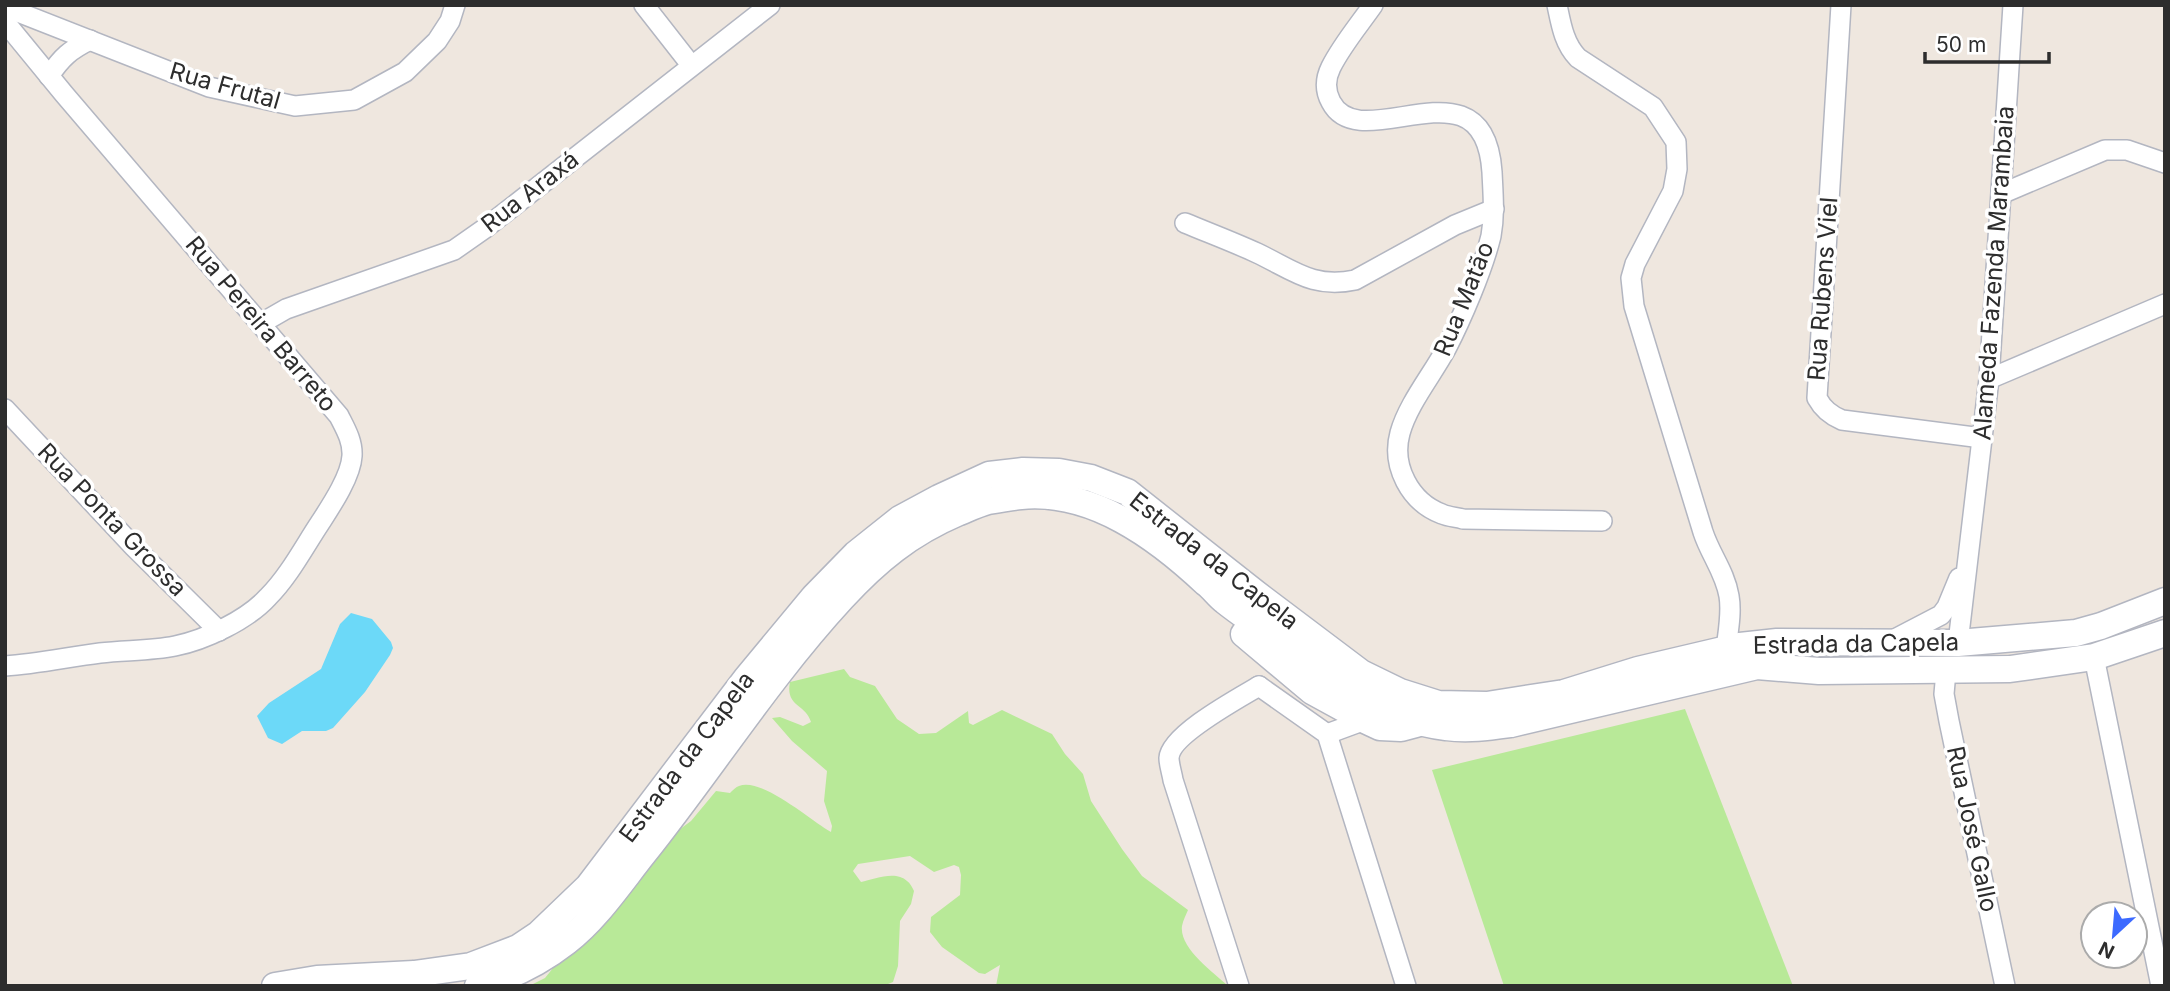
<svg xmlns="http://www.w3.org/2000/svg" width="2170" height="991" font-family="Inter,sans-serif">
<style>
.green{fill:#b8e998}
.water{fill:#6cd9f8}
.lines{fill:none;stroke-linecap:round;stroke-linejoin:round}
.street-casing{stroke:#b3b6c1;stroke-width:22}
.secondary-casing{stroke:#b3b6c1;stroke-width:29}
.street{stroke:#fff;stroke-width:19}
.secondary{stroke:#fff;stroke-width:26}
.labels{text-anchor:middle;stroke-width:7;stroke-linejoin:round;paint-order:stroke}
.street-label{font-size:24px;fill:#2d2d2d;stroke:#fff}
</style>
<rect width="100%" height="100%" fill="#efe7df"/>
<!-- green -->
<g class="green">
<path d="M844 669 850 677 875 686 897 719 919 734 936 733 968 711 969 723 973 725 1002 710 1052 734 1065 754 1083 774 1091 801 1122 849 1142 876 1188 910C1186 915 1183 920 1182 926 1179 948 1213 972 1228 986H996L1000 965 985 974 979 973 942 947 930 932 931 917 960 895 961 875 959 867 954 865 934 872 910 856 858 864 853 871 861 882C874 879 896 870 907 881 910 883 912 887 914 891L911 904 900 921 898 966 893 982 883 986H529L545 978 620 885 668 838 691 821 716 791 730 793C733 790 736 787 739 786 762 777 811 821 831 832L832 826 824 801 827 771 792 741 772 718 780 717 803 726 811 722C806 704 785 707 790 682Z"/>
<path d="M1685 709 1793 986H1504L1432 770Z"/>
</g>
<!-- water -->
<path class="water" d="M351 613 372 619 391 642 393 648 390 655 365 692 333 728 326 731H302L282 744 268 738 257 716 269 703 321 669 340 624Z"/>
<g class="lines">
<!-- street casing -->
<g class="street-casing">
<g id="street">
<path d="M644 5 691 65"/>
<path d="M1373 5C1359 25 1342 45 1331 67 1325 79 1325 91 1331 102 1361 160 1484 53 1492 172 1493 194 1495 214 1491 236 1483 269 1462 318 1446 349 1432 375 1408 404 1400 433 1391 466 1410 502 1442 514 1449 517 1456 517 1463 519L1602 521"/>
<path d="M1557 5C1561 24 1564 44 1578 58L1653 107 1676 142 1677 169 1673 191 1635 264 1631 278 1634 306C1657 382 1680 457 1703 532 1710 554 1725 572 1729 596 1732 613 1728 632 1726 649"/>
<path d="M1841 5 1817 398C1823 409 1830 415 1842 420L1982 438"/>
<path d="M5 7 209 87 295 106 354 100 405 72 437 41 450 21 455 5"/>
<path d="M5 22 64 94 339 416C345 428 353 441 352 456 351 476 331 506 320 523 304 547 289 576 268 597 247 620 205 640 175 646 151 651 125 650 100 653 68 657 37 664 5 666"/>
<path d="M49 76C62 57 70 50 90 40"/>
<path d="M2001 194 2105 150H2127L2165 163"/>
<path d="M1185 223C1209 233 1233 242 1257 253 1293 270 1313 289 1355 280L1455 225 1494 209"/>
<path d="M260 324 286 309 454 250 484 229 770 5"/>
<path d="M1989 379 2165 304"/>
<path d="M5 409 134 547 219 631"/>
<path d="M1893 640 1941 615 1947 607 1959 578"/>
<path d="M1958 643 1989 379 2013 5"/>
<path d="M2094 657 2161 986"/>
<path d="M1946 671 1944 694 1949 721 2005 986"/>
<path d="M1259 686 1327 734 1406 986"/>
<path d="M1327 734 1365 720"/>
<path d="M1239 986 1173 780C1172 773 1169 765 1169 758 1170 735 1239 698 1259 686"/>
</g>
</g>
<!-- secondary casing -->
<g class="secondary-casing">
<g id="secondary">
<path d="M1244 634 1312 691 1365 720 1380 727 1401 728 1416 724"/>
<path d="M275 986 317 979 414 974 471 966 518 948 539 934 588 887 746 679 814 597 856 554 900 519 939 498 989 475 1023 471 1059 472 1091 478 1127 492 1255 593 1361 673 1400 692 1438 704 1487 705 1564 693 1638 670 1740 646 1777 642 1958 643 2076 633 2101 626 2165 601"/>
<path d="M478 986C511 977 539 963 566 942 597 918 620 883 644 853 711 769 769 677 842 598 876 561 910 533 957 513 967 509 977 504 988 501 999 499 1010 497 1021 496 1092 489 1157 537 1206 583 1213 588 1218 596 1225 601 1240 613 1257 624 1273 636 1323 674 1381 720 1446 727 1468 730 1489 727 1511 724L1757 666 1819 671 2010 669 2094 657 2165 633"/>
</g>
</g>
<!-- street -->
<use href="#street" class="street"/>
<!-- secondary -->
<use href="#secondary" class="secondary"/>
</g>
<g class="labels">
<!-- street labels -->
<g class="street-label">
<text transform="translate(225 86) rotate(16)" y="8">Rua Frutal</text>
<text transform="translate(530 192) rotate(-38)" y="8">Rua Araxá</text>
<text transform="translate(1994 273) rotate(-86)" y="8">Alameda Fazenda Marambaia</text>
<text transform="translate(1823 289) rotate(-86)" y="8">Rua Rubens Viel</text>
<text transform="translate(1464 299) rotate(-68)" y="8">Rua Matão</text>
<text transform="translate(261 324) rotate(50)" y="8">Rua Pereira Barreto</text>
<text transform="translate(112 520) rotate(46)" y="8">Rua Ponta Grossa</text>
<text transform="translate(1214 561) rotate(38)" y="8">Estrada da Capela</text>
<text transform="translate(1856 644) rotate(-1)" y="8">Estrada da Capela</text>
<text transform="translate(687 757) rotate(-53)" y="8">Estrada da Capela</text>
<text transform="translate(1972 829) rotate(78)" y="8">Rua José Gallo</text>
</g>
</g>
<!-- border -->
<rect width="2170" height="991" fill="none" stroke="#2d2d2d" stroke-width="14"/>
<!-- north arrow -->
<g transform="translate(2114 935) rotate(206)"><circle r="33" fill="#ffffff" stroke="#ababab" stroke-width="2"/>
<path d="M0-5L12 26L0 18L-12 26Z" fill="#3c6aff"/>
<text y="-10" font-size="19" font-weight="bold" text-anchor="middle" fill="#2d2d2d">N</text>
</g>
<!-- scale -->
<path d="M1925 52v10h124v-10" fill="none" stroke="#2d2d2d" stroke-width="3.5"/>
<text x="1936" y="52" font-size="21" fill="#2d2d2d" stroke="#ffffff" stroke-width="5" paint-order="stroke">50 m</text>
</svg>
